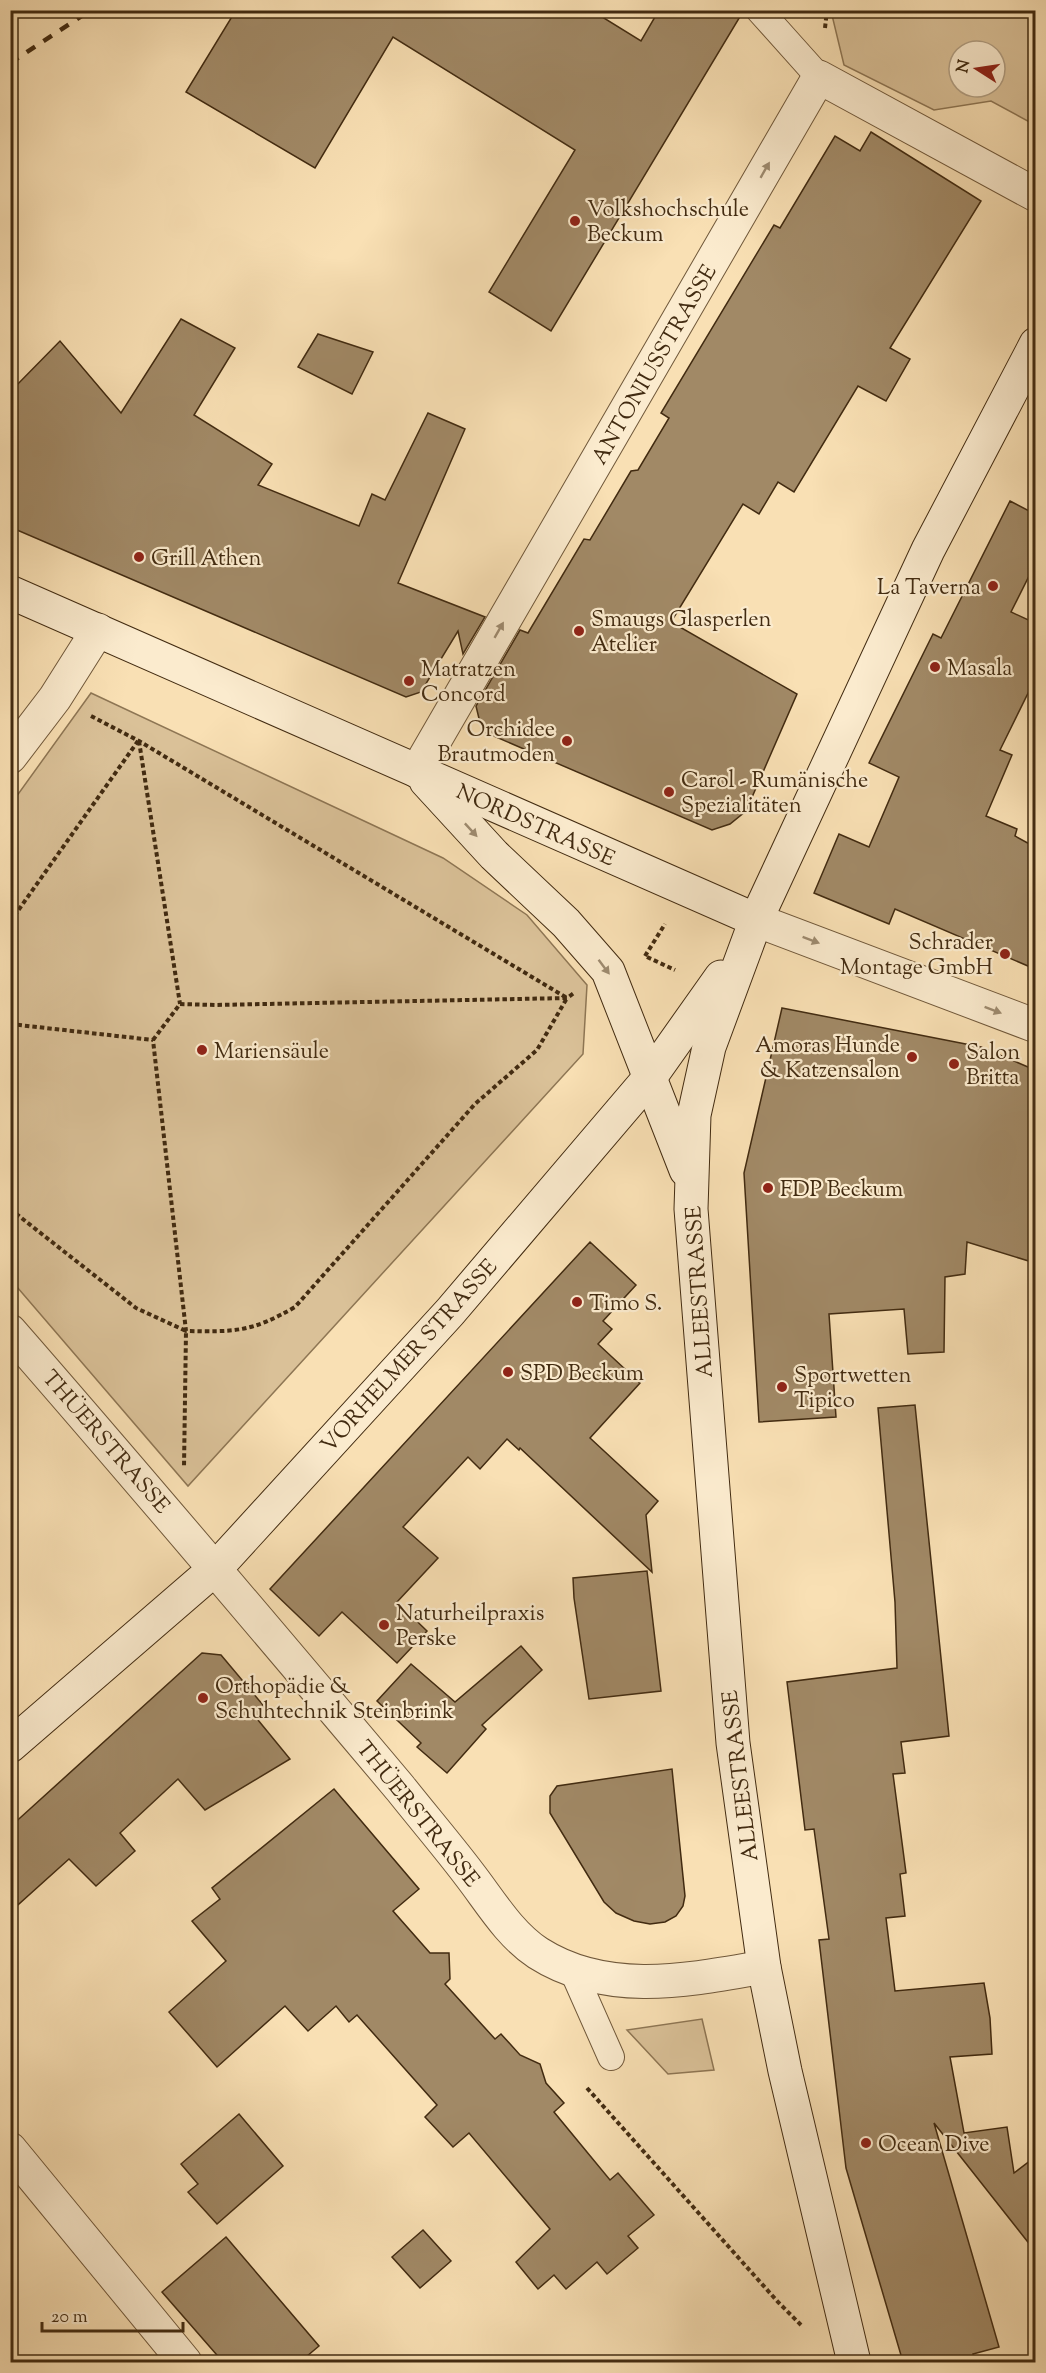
<svg xmlns="http://www.w3.org/2000/svg" width="1046" height="2373" font-family="'Sorts Mill Goudy',serif">
<style>
.green{fill:#dac198;stroke:#8e7654;stroke-width:1.5;fill-rule:evenodd}
.building{fill:#a18966;stroke:#422b11;stroke-width:1.5}
.lines{fill:none;stroke-linecap:round;stroke-linejoin:round}
.lane-casing{stroke:#70583a;stroke-width:28}
.street-casing{stroke:#70583a;stroke-width:35}
.secondary-casing{stroke:#422b11;stroke-width:35}
.path{stroke:#422b11;stroke-width:4;stroke-dasharray:4.5 3;stroke-linecap:butt}
.lane{stroke:#fbebce;stroke-width:26}
.street{stroke:#fbebce;stroke-width:33}
.secondary{stroke:#fbebce;stroke-width:33}
.rail{stroke:#422b11;stroke-width:4.5;stroke-dasharray:10 10;stroke-linecap:butt}
.oneway{fill:#9e8b70}
.poi-dot{fill:#8f2418;stroke:#fbebce;stroke-width:2}
.labels{text-anchor:middle;stroke-width:4.5;stroke-linejoin:round;paint-order:stroke}
.poi-label{font-size:22px;fill:#422b11;stroke:#fbebce;text-anchor:start}
.street-label{font-size:22px;fill:#422b11;stroke:#fbebce}
</style>
<rect width="100%" height="100%" fill="#f9e0b4"/>
<filter id="stains"><feTurbulence type="fractalNoise" baseFrequency=".00333" numOctaves="4"/><feColorMatrix values="0 0 0 0 .2 0 0 0 0 .09 0 0 0 0 .02 0 0 0 .5 -.17"/></filter>
<radialGradient id="worn" r=".72"><stop offset=".6" stop-color="#630" stop-opacity="0"/><stop offset="1" stop-color="#630" stop-opacity=".3"/></radialGradient>
<!-- green -->
<g class="green">
<path d="M831 11H1035V125L991 101 934 110 844 65ZM959 51H995V87H959Z"/>
<path d="M91 693 443 858 527 915 587 985 583 1054 188 1486 11 1280V804Z"/>
<path d="M702 2019 714 2070 668 2074 627 2030Z"/>
</g>
<!-- building -->
<g class="building">
<path d="M236 10H591L641 41 659 10H744L551 331 489 292 575 150 393 37 315 168 186 92Z"/>
<path d="M871 132 981 201 890 348 910 359 886 401 858 386 794 492 778 482 759 514 743 504 671 622 797 694 746 811 730 824 712 830 482 731 476 706 520 630 528 633 584 539 590 540 631 471 638 470 669 418 661 413 774 225 780 228 835 136 860 151Z"/>
<path d="M181 319 235 348 194 415 272 464 258 485 359 526 372 494 385 500 428 413 465 429 398 583 485 617 463 654 458 631 421 692 406 697 10 527V392L60 341 121 413Z"/>
<path d="M318 334 373 352 352 394 298 367Z"/>
<path d="M1010 501 1035 514V564L1011 612 1035 623V679L1000 750 1012 755 986 816 1017 829 1015 836 1035 847V969L895 909 889 924 814 893 839 834 869 847 899 777 869 763 933 634 941 638Z"/>
<path d="M782 1008 981 1047 1035 1070V1263L967 1242 965 1274 945 1277 944 1352 908 1354 904 1309 829 1314 836 1417 759 1422 744 1173Z"/>
<path d="M590 1242 636 1285 603 1321 612 1329 598 1344 640 1383 590 1438 658 1501 646 1515 652 1572 520 1448 519 1450 507 1439 480 1469 468 1457 403 1527 438 1558 397 1602 427 1631 397 1663 342 1612 319 1636 270 1589Z"/>
<path d="M915 1405 949 1736 901 1742 905 1773 893 1774 906 1873 900 1874 905 1916 886 1918 895 1991 984 1983 990 2018 992 2054 950 2057 964 2133 1007 2127 1014 2173 1035 2157V2251L934 2123 999 2347 973 2354 976 2362H903L846 2168 819 1940 829 1939 814 1829 805 1830 787 1682 897 1668 895 1602 878 1408Z"/>
<path d="M647 1571 661 1691 589 1699 574 1598 573 1578Z"/>
<path d="M521 1646 542 1670 482 1725 486 1729 447 1773 417 1747 421 1743 377 1701 411 1664 455 1702Z"/>
<path d="M202 1653 221 1655 268 1711 258 1720 290 1759 205 1810 178 1779 120 1833 135 1851 96 1886 69 1859 10 1912V1827Z"/>
<path d="M672 1769 685 1896 683 1906 676 1916 665 1922 650 1924 634 1921 616 1913 604 1902 550 1813V1796L557 1786Z"/>
<path d="M334 1789 419 1889 393 1911 430 1953H449L450 1979 445 1984 495 2039 501 2034 520 2055 540 2064 546 2083 564 2103 554 2112 610 2180 618 2173 654 2215 628 2236 638 2248 607 2274 597 2262 566 2289 554 2275 538 2289 516 2262 550 2229 469 2133 453 2147 425 2117 437 2105 357 2015 349 2022 336 2006 308 2031 285 2006 217 2067 169 2012 226 1961 192 1921 220 1899 212 1888Z"/>
<path d="M239 2114 283 2166 217 2224 188 2192 198 2184 181 2164Z"/>
<path d="M423 2230 451 2261 420 2288 392 2257Z"/>
<path d="M226 2237 319 2346 300 2362H223L162 2292Z"/>
</g>
<g class="lines">
<!-- lane casing -->
<g class="lane-casing">
<g id="lane">
<path d="M759 10 819 77"/>
<path d="M572 1969 611 2057"/>
</g>
</g>
<!-- street casing -->
<g class="street-casing">
<g id="street">
<path d="M10 757 55 698 98 630"/>
<path d="M417 771 819 77 1036 195"/>
<path d="M756 920 1036 1026"/>
<path d="M10 1331C142 1482 271 1635 400 1788 423 1817 447 1845 469 1874 490 1901 509 1934 538 1953 607 1997 689 1980 764 1967"/>
<path d="M10 2149 185 2362"/>
</g>
</g>
<!-- secondary casing -->
<g class="secondary-casing">
<g id="secondary">
<path d="M10 592 756 920"/>
<path d="M426 781 494 855 566 923 608 971 686 1170"/>
<path d="M10 1746 216 1568 450 1312 651 1076 721 977"/>
<path d="M854 2362 785 2071 764 1967 733 1743 691 1209 694 1115 709 1047 756 920 928 550 1036 344"/>
</g>
</g>
<!-- path -->
<g class="path">
<path d="M825 28 827 10"/>
<path d="M91 716 139 741 567 998 537 1050 475 1104 295 1307C252 1332 235 1332 186 1331L153 1040"/>
<path d="M139 741 180 1004"/>
<path d="M10 922 138 741"/>
<path d="M645 956 665 924"/>
<path d="M647 957 675 970"/>
<path d="M180 1004 215 1005 567 998 574 993"/>
<path d="M10 1024 153 1040"/>
<path d="M153 1040 180 1004"/>
<path d="M10 1209 136 1308 186 1331 184 1467"/>
<path d="M587 2088 778 2302 801 2325"/>
</g>
<!-- lane -->
<use href="#lane" class="lane"/>
<!-- street -->
<use href="#street" class="street"/>
<!-- secondary -->
<use href="#secondary" class="secondary"/>
<!-- rail -->
<path class="rail" d="M10 63 91 10"/>
</g>
<!-- one-way arrows -->
<defs><path id="oneway-solid" d="M-6-.8H1V-3.2L6.5 0L1 3.2V.8H-6Z" transform="scale(1.5)"/></defs>
<g class="oneway">
<use href="#oneway-solid" transform="translate(765 170) rotate(-60)"/>
<use href="#oneway-solid" transform="translate(499 630) rotate(-60)"/>
<use href="#oneway-solid" transform="translate(471 830) rotate(47)"/>
<use href="#oneway-solid" transform="translate(811 940) rotate(21)"/>
<use href="#oneway-solid" transform="translate(604 967) rotate(53)"/>
<use href="#oneway-solid" transform="translate(993 1010) rotate(21)"/>
</g>
<!-- markers -->
<g class="poi-dot">
<circle cx="575" cy="221" r="6"/>
<circle cx="139" cy="557" r="6"/>
<circle cx="993" cy="586" r="6"/>
<circle cx="579" cy="631" r="6"/>
<circle cx="935" cy="667" r="6"/>
<circle cx="409" cy="681" r="6"/>
<circle cx="567" cy="741" r="6"/>
<circle cx="669" cy="792" r="6"/>
<circle cx="1005" cy="954" r="6"/>
<circle cx="202" cy="1050" r="6"/>
<circle cx="912" cy="1057" r="6"/>
<circle cx="954" cy="1064" r="6"/>
<circle cx="768" cy="1188" r="6"/>
<circle cx="577" cy="1302" r="6"/>
<circle cx="508" cy="1372" r="6"/>
<circle cx="782" cy="1387" r="6"/>
<circle cx="384" cy="1625" r="6"/>
<circle cx="203" cy="1698" r="6"/>
<circle cx="866" cy="2143" r="6"/>
</g>
<g class="labels">
<!-- poi labels -->
<g class="poi-label">
<text x="587" y="216">Volkshochschule<tspan x="587" dy="25">Beckum</tspan></text>
<text x="151" y="565">Grill Athen</text>
<text x="981" y="594" text-anchor="end">La Taverna</text>
<text x="591" y="626">Smaugs Glasperlen<tspan x="591" dy="25">Atelier</tspan></text>
<text x="947" y="675">Masala</text>
<text x="421" y="676">Matratzen<tspan x="421" dy="25">Concord</tspan></text>
<text x="555" y="736" text-anchor="end">Orchidee<tspan x="555" dy="25">Brautmoden</tspan></text>
<text x="681" y="787">Carol - Rumänische<tspan x="681" dy="25">Spezialitäten</tspan></text>
<text x="993" y="949" text-anchor="end">Schrader<tspan x="993" dy="25">Montage GmbH</tspan></text>
<text x="900" y="1052" text-anchor="end">Amoras Hunde<tspan x="900" dy="25">&amp; Katzensalon</tspan></text>
<text x="214" y="1058">Mariensäule</text>
<text x="966" y="1059">Salon<tspan x="966" dy="25">Britta</tspan></text>
<text x="780" y="1196">FDP Beckum</text>
<text x="589" y="1310">Timo S.</text>
<text x="520" y="1380">SPD Beckum</text>
<text x="794" y="1382">Sportwetten<tspan x="794" dy="25">Tipico</tspan></text>
<text x="396" y="1620">Naturheilpraxis<tspan x="396" dy="25">Perske</tspan></text>
<text x="215" y="1693">Orthopädie &amp;<tspan x="215" dy="25">Schuhtechnik Steinbrink</tspan></text>
<text x="878" y="2151">Ocean Dive</text>
</g>
<!-- street labels -->
<g class="street-label">
<text transform="translate(653 364) rotate(-60)" y="8">ANTONIUSSTRASSE</text>
<text transform="translate(536 824) rotate(24)" y="8">NORDSTRASSE</text>
<text transform="translate(698 1292) rotate(-94)" y="8">ALLEESTRASSE</text>
<text transform="translate(408 1355) rotate(-48)" y="8">VORHELMER STRASSE</text>
<text transform="translate(107 1441) rotate(49)" y="8">THÜERSTRASSE</text>
<text transform="translate(739 1776) rotate(-97)" y="8">ALLEESTRASSE</text>
<text transform="translate(419 1813) rotate(51)" y="8">THÜERSTRASSE</text>
</g>
</g>
<!-- margin -->
<rect width="1046" height="2373" fill="none" stroke="#f9e0b4" stroke-width="36"/>
<rect x="12" y="12" width="1022" height="2349" fill="none" stroke="#422b11" stroke-width="3"/>
<rect x="18" y="18" width="1010" height="2337" fill="none" stroke="#422b11" stroke-width="1.5"/>
<!-- north arrow -->
<g transform="translate(977 69) rotate(282)"><circle r="28" fill="#fbebce" stroke="#b19e82" stroke-width="1.5"/>
<path d="M0-4.5L10 22L0 15L-10 22Z" fill="#8f2418"/>
<text y="-9" font-size="16" font-weight="bold" text-anchor="middle" fill="#422b11">N</text>
</g>
<!-- scale -->
<path d="M42 2322v9h141v-9" fill="none" stroke="#422b11" stroke-width="3"/>
<text x="51" y="2322" font-size="18" fill="#422b11" stroke="#fbebce" stroke-width="4.5" paint-order="stroke">20 m</text>
<rect width="100%" height="100%" filter="url(#stains)"/>
<rect width="100%" height="100%" fill="url(#worn)"/>
</svg>
